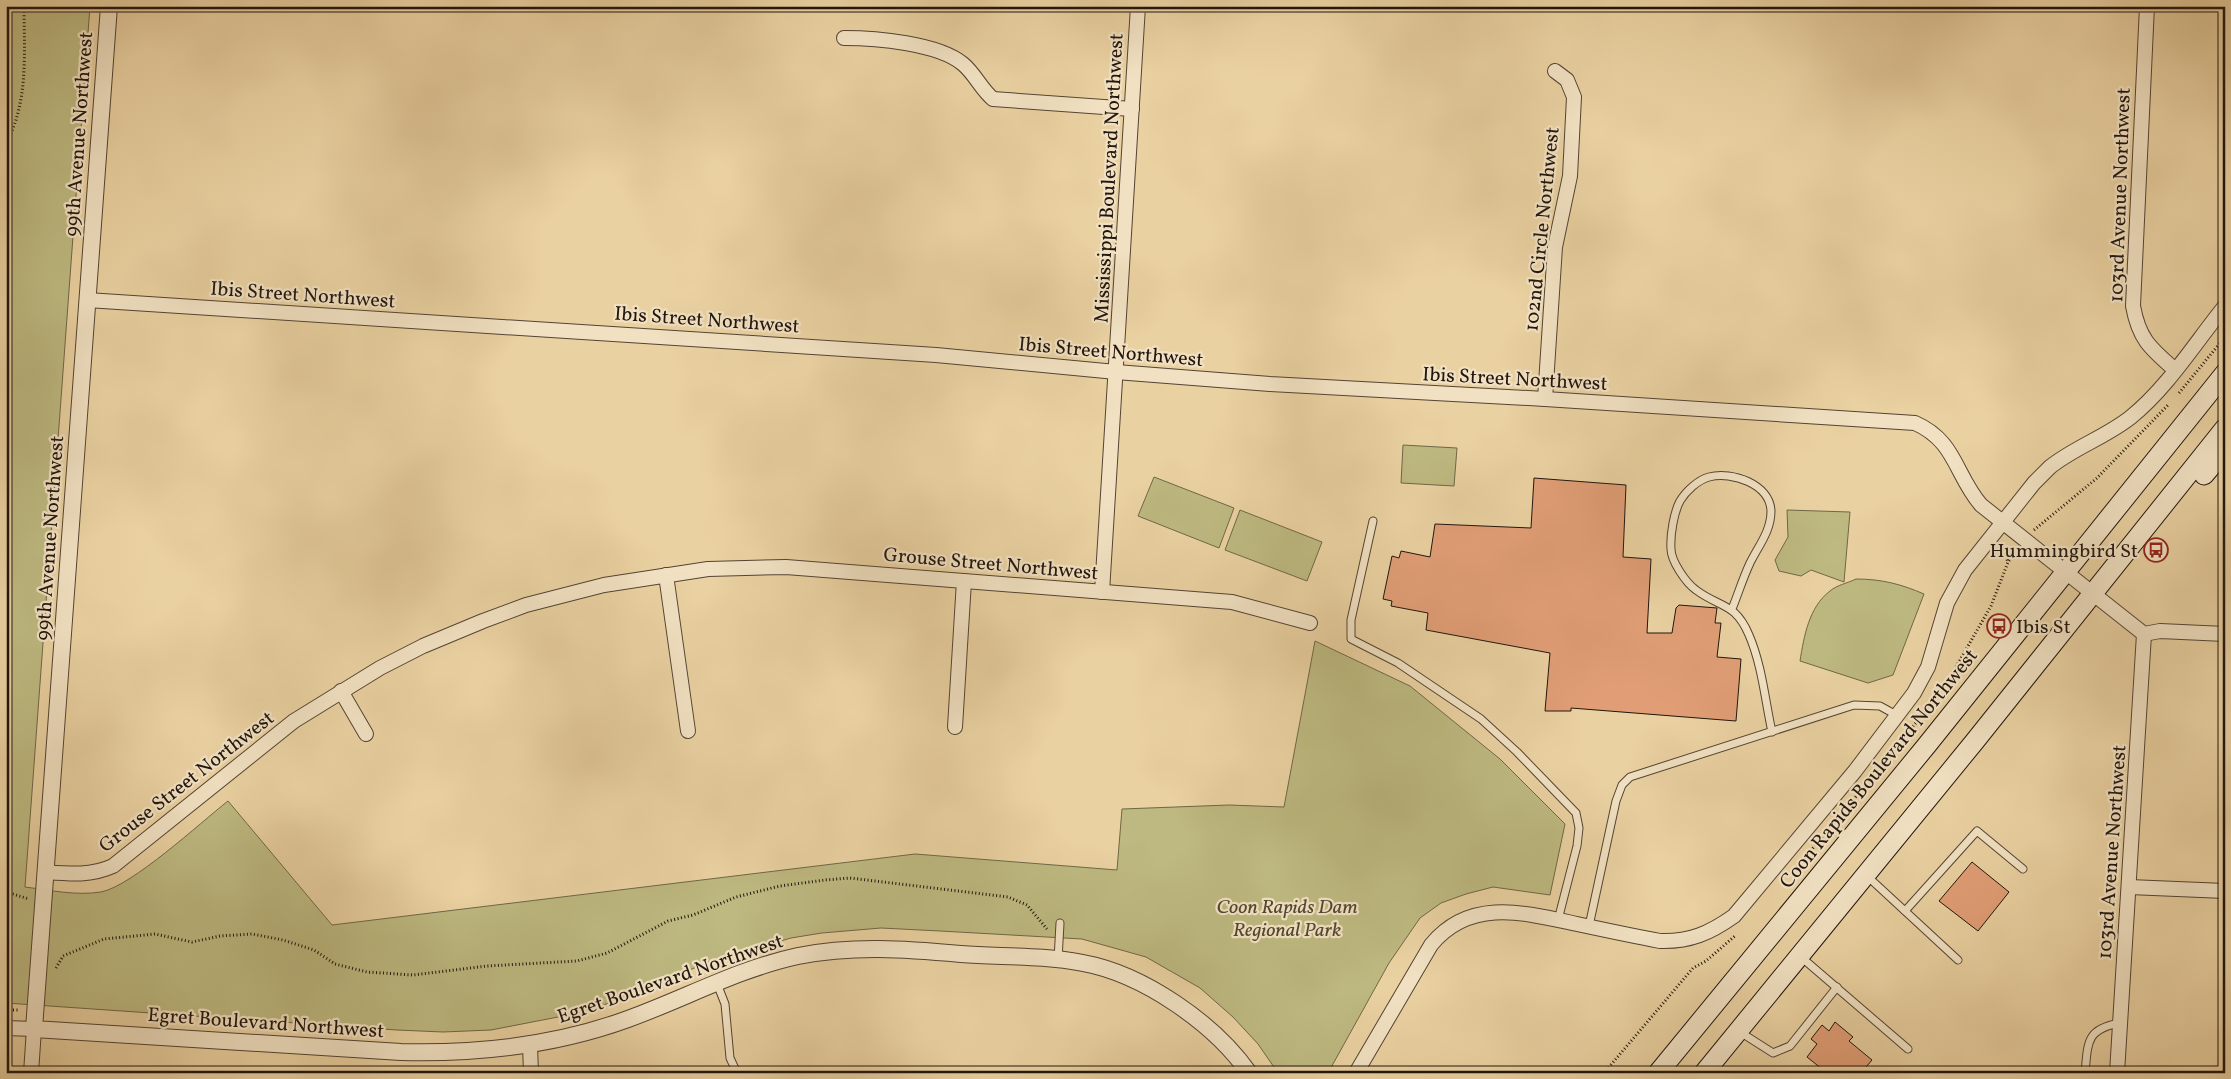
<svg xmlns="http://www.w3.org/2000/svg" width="2231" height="1079" font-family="Vollkorn,serif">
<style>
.green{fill:#bdb980;stroke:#6f6747}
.building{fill:#e19e76;stroke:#21150e}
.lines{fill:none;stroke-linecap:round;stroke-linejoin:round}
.service-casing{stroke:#534433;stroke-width:9}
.minor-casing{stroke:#534433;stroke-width:16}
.tertiary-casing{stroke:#534433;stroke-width:18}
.secondary-casing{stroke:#21150e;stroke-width:21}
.path{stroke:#21150e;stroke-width:3;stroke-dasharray:1 2.5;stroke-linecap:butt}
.service{stroke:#f1e1c2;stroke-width:7}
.minor{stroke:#f1e1c2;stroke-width:14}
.tertiary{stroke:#f1e1c2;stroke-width:16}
.secondary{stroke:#f1e1c2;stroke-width:19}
.labels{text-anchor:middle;stroke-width:4.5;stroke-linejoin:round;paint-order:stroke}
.street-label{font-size:20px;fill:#21150e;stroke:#f1e1c2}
.poi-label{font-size:20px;fill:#21150e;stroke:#f1e1c2;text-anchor:end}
.park-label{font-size:20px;font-style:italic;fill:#504630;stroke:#f1e1c2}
</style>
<rect width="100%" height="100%" fill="#ead1a1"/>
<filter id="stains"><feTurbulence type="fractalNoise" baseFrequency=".004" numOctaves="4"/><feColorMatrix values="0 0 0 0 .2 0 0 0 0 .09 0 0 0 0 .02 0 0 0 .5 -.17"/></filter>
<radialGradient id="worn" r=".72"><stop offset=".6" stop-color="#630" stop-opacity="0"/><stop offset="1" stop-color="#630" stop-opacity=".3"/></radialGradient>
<!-- green -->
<g class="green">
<path d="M6 6H90L25 887C49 890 76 896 101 892 132 886 200 823 228 801L332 925 915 854 1117 870 1122 809 1229 805 1284 807 1315 641 1410 686 1500 759 1565 824 1550 895 1493 887 1466 894 1441 903 1420 918 1389 963 1328 1073H1278L1258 1044 1233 1017 1200 988 1146 957 1082 939 940 931 881 928 822 933 791 938 709 962 589 1011 491 1030 443 1032 397 1030 6 1003Z"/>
<path d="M1403 445 1457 448 1454 486 1401 483Z"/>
<path d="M1154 477 1234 508 1219 548 1138 516Z"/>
<path d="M1240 510 1322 542 1307 581 1225 550Z"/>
<path d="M1787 510 1850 512 1844 582 1811 570 1801 576 1779 571 1775 560 1788 537Z"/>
<path d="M1856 579C1881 579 1901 584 1924 594L1893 675 1868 683 1800 661C1804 636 1809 607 1830 591 1837 585 1848 583 1856 579Z"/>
</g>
<!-- building -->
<g class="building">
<path d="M1534 478 1626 485 1623 557 1651 559 1647 633H1672L1676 608 1679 605 1717 608 1715 623H1721L1717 657 1741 659 1736 721 1571 708V711H1545L1550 653 1426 630 1428 613 1391 606 1392 601 1383 599 1392 556 1399 558 1401 551 1430 557 1435 524 1531 528Z"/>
<path d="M1972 862 2009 892 1978 931 1939 901Z"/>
<path d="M1835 1022 1853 1037 1849 1041 1872 1060 1861 1073H1827L1807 1057 1817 1044 1811 1039 1822 1025 1829 1031Z"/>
</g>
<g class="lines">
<!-- service casing -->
<g class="service-casing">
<g id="service">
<path d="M1373 521 1351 620V639L1398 663 1481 719 1517 752 1576 813 1579 828 1577 846 1558 920"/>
<path d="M1732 609C1738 594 1743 578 1750 563 1759 545 1771 531 1771 511 1770 484 1732 471 1709 477 1698 480 1686 491 1680 501 1674 512 1670 535 1671 549 1671 561 1686 583 1696 590 1720 608 1735 602 1749 635 1762 665 1765 700 1772 732"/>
<path d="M1866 875 1958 960"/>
<path d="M1905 911 1977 831 2023 869"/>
<path d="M1589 926 1616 801 1622 785 1630 777 1854 705 1880 706 1898 716"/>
<path d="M1801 957 1908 1049"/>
<path d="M1058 960 1060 923"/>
<path d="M716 981 725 1004 730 1058 737 1073"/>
<path d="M1740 1032 1773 1053 1790 1046 1837 987"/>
<path d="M2085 1073C2088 1042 2086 1029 2120 1023"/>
</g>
</g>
<!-- minor casing -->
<g class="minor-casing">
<g id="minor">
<path d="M2147 6 2133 306C2139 339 2150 348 2174 369"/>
<path d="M844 38C875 38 938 43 963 64 975 74 981 89 993 99L1132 109"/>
<path d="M87 300 936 355 1116 372 1270 384 1545 399 1915 423C1956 441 1955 475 1981 505L2144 634 2160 631 2225 634"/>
<path d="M1545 399 1555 247 1570 176 1574 97 1567 80 1555 71"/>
<path d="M666 575 688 731"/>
<path d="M1102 592 1138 6"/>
<path d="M341 691 366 734"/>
<path d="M955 727 964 581"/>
<path d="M46 872C70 874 91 876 113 866L294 721 380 668 423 646 483 621 526 605 604 585 708 569 786 567 1232 602 1310 623"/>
<path d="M2129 887 2225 891"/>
<path d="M6 1028 34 1029 31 1073"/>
<path d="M530 1045 531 1073"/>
<path d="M1356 1073 1431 945C1470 897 1526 913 1577 924 1605 930 1633 936 1660 941 1690 942 1710 933 1734 916L1855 771 1914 693 1928 667 1947 603 1965 570 2034 483 2050 467C2075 447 2106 437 2131 417 2168 387 2195 343 2225 306"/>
<path d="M2117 1073 2144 634"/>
</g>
</g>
<!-- tertiary casing -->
<g class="tertiary-casing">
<path id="tertiary" d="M109 6 34 1029 401 1052C479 1054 554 1046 628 1019 686 998 738 969 798 956 853 945 906 949 961 954 1001 957 1043 955 1083 963 1143 974 1214 1023 1249 1073"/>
</g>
<!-- secondary casing -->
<g class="secondary-casing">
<g id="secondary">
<path d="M2204 475 2225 450"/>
<path d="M1658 1073 1927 745 2225 373"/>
<path d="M1704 1073 1975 741 2225 428"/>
</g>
</g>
<!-- path -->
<g class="path">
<path d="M6 143C29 102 24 51 24 6"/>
<path d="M2179 393 2225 337"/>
<path d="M2034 530 2097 478 2168 405"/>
<path d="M2000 548 2004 551 2008 562"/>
<path d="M1869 781 1923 714 1956 667 1991 606 2008 562 2017 550"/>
<path d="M1797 867 1863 788"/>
<path d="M6 892 29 899"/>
<path d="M56 968 63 956 104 939 155 934 192 942 220 936 252 934 283 940 314 950 335 964 367 972 413 975 487 966 577 961 607 953 668 921 693 915 736 897 780 886 825 880 850 878 1008 897 1027 905 1047 929"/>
<path d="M6 1010H19"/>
<path d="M1604 1073 1693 968 1706 961 1736 935"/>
</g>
<!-- service -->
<use href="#service" class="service"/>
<!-- minor -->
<use href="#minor" class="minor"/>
<!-- tertiary -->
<use href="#tertiary" class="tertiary"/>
<!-- secondary -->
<use href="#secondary" class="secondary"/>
</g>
<!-- icons -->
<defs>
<g id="bus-ring" transform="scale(1.25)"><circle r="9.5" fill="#f1e1c2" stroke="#8f2418" stroke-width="1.5"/><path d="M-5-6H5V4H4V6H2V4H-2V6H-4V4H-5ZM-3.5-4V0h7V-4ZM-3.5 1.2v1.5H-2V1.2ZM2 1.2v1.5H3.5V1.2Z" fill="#8f2418"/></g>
</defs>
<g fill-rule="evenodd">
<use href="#bus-ring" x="2156" y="550"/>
<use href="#bus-ring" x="1999" y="626"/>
</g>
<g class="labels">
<!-- street labels -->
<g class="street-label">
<text transform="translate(78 134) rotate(-86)" y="7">99th Avenue Northwest</text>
<text transform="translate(1108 178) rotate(-87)" y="7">Mississippi Boulevard Northwest</text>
<text transform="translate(2119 195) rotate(-88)" y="7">103rd Avenue Northwest</text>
<text transform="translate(1541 229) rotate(-84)" y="7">102nd Circle Northwest</text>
<text transform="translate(303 294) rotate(4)" y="7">Ibis Street Northwest</text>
<text transform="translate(707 319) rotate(4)" y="7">Ibis Street Northwest</text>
<text transform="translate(1111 351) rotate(5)" y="7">Ibis Street Northwest</text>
<text transform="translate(1515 378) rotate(3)" y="7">Ibis Street Northwest</text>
<text transform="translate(49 538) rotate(-86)" y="7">99th Avenue Northwest</text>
<text transform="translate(991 563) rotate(5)" y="7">Grouse Street Northwest</text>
<text transform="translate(1878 768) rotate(-51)" y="7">Coon Rapids Boulevard Northwest</text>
<text transform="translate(186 781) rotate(-38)" y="7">Grouse Street Northwest</text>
<text transform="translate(2111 852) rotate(-86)" y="7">103rd Avenue Northwest</text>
<text transform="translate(670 978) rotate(-19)" y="7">Egret Boulevard Northwest</text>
<text transform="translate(266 1022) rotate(4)" y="7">Egret Boulevard Northwest</text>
</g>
<!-- poi labels -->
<g class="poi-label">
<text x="2138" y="557">Hummingbird St</text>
<text x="2016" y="633" text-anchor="start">Ibis St</text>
</g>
<!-- park labels -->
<g class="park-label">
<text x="1287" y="913">Coon Rapids Dam<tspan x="1287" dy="23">Regional Park</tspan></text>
</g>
</g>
<!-- margin -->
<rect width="2231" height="1079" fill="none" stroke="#ead1a1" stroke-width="25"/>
<rect x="8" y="8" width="2216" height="1064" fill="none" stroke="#21150e" stroke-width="2.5"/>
<rect x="12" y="12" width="2206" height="1054" fill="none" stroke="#21150e"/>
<rect width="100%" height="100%" filter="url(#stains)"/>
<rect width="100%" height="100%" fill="url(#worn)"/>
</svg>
